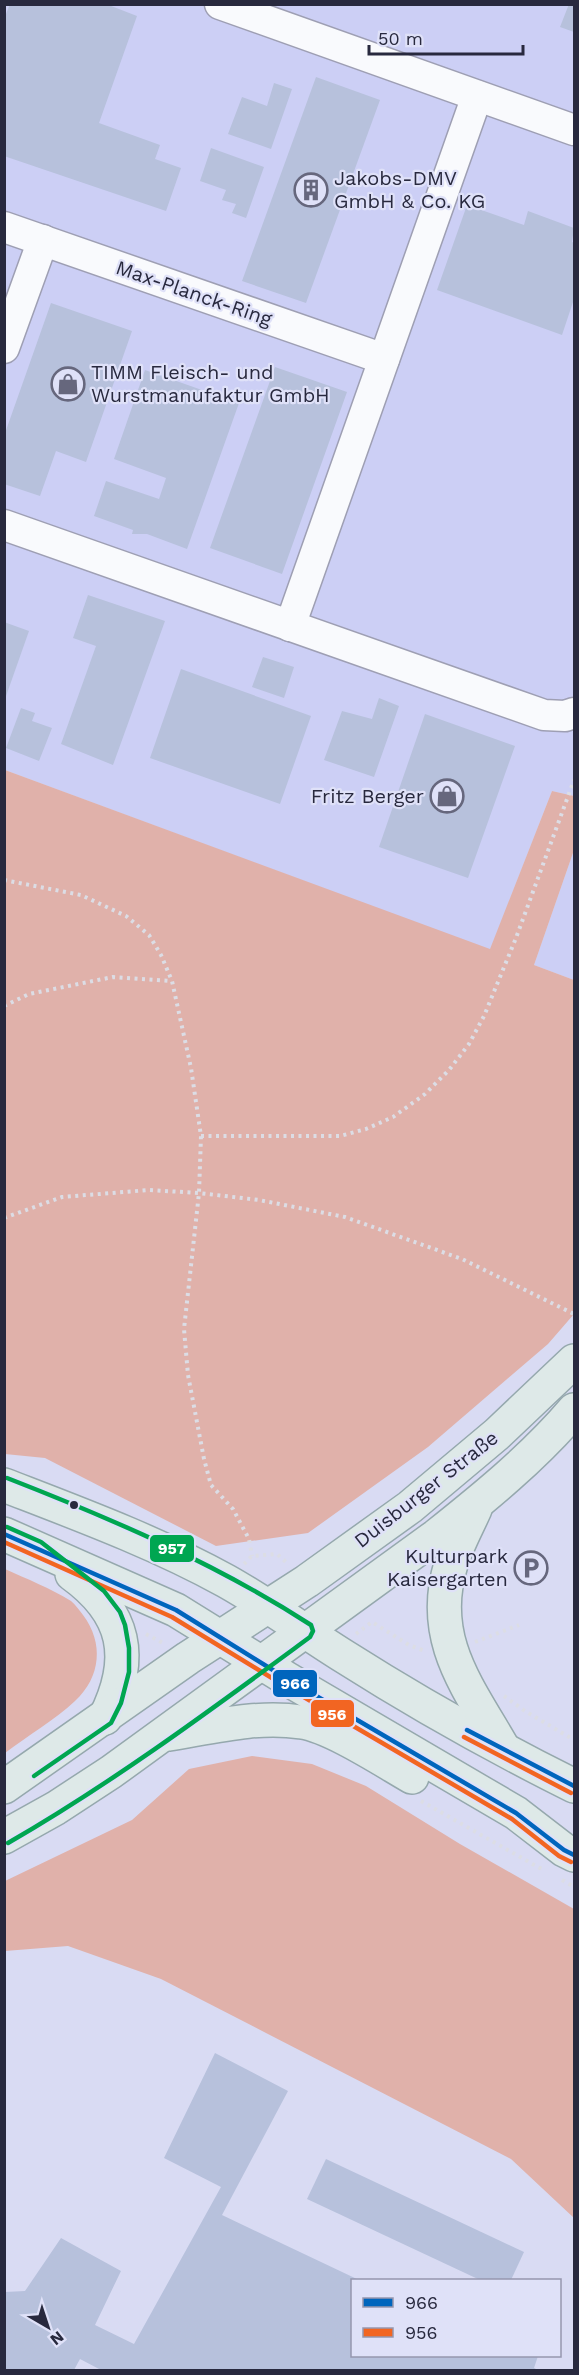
<svg xmlns="http://www.w3.org/2000/svg" width="579" height="2375" font-family="'Work Sans',sans-serif">
<style>
.built{fill:#cccff5}
.green{fill:#e0b1aa}
.building{fill:#b7c1dc}
.lines{fill:none;stroke-linecap:round;stroke-linejoin:round}
.minor-casing{stroke:#9e9fb3;stroke-width:33}
.major-casing{stroke:#95a8ad;stroke-width:36}
.path{stroke:#dcdde5;stroke-width:4;stroke-dasharray:3 4.5;stroke-linecap:butt}
.minor{stroke:#f9fafd;stroke-width:30}
.major{stroke:#dee9e8;stroke-width:33}
.bus-1-casing{stroke:#dfe1f8;stroke-width:9}
.bus-2-casing{stroke:#dfe1f8;stroke-width:9}
.bus-3-casing{stroke:#dfe1f8;stroke-width:9}
.bus-1{stroke:#0065bd;stroke-width:4.5}
.bus-2{stroke:#f26522;stroke-width:4.5}
.bus-3{stroke:#00a651;stroke-width:4.5}
.bus-dot{fill:#28293e;stroke:#dfe1f8;stroke-width:2}
.labels{text-anchor:middle;stroke-width:4.5;stroke-linejoin:round;paint-order:stroke}
.poi-label{font-size:20px;fill:#28293e;stroke:#dfe1f8;text-anchor:start}
.street-label{font-size:20px;fill:#28293e;stroke:#dfe1f8}
.line-badge{stroke:#dfe1f8;stroke-width:2}
.badge-label{font-size:16px;text-anchor:middle;font-weight:bold;fill:#fff}
</style>
<rect width="100%" height="100%" fill="#d9dbf3"/>
<!-- built -->
<g class="built">
<path d="M4 5H574V796L552 791 490 950 5 770Z"/>
<path d="M574 850V980L534 965Z"/>
</g>
<!-- green -->
<g class="green">
<path d="M5 770 490 949 552 791 574 796V850L534 965 574 980V1314L548 1344 428 1447 308 1533 216 1546 45 1458 5 1454Z"/>
<path d="M5 1569C27 1579 50 1588 71 1601 76 1605 79 1610 83 1615 104 1643 101 1677 75 1701 55 1720 27 1736 5 1753Z"/>
<path d="M252 1756 312 1764 366 1786 460 1844 574 1909V2218L511 2159 161 1979 68 1946 5 1951V1881L132 1820 189 1769Z"/>
</g>
<!-- building -->
<g class="building">
<path d="M10 4H106L137 16 99 123 160 145 155 159 181 168 166 211 4 156V19Z"/>
<path d="M569 4H574V32L560 27Z"/>
<path d="M316 77 380 100 306 303 242 281Z"/>
<path d="M274 83 292 89 271 149 228 134 242 97 267 106Z"/>
<path d="M211 148 264 167 246 218 232 213 236 204 222 200 226 190 200 181Z"/>
<path d="M467 205 524 225 528 211 574 228 572 242 574 243V299L562 335 437 290Z"/>
<path d="M51 303 132 331 86 462 56 451 40 496 4 484V436Z"/>
<path d="M275 367 347 392 282 574 210 548Z"/>
<path d="M145 370 239 403 187 549 147 534H132L133 530 94 516 106 481 159 499 166 478 114 459Z"/>
<path d="M88 595 165 621 113 765 61 744 96 646 73 638Z"/>
<path d="M4 622 29 631 5 699H4Z"/>
<path d="M263 657 294 667 284 698 252 687Z"/>
<path d="M181 669 311 716 280 804 150 758Z"/>
<path d="M379 698 399 706 374 777 324 760 342 711 372 719Z"/>
<path d="M21 708 35 713 32 721 52 728 39 761 6 748Z"/>
<path d="M425 714 515 746 468 878 379 847Z"/>
<path d="M215 2053 288 2091 222 2215 359 2280H352V2356H538L534 2368 538 2370H101L80 2359 74 2370H4L5 2292 25 2291 61 2238 121 2271 95 2325 134 2344 221 2187 164 2158Z"/>
<path d="M326 2159 524 2252 511 2280H480L307 2199Z"/>
</g>
<g class="lines">
<!-- minor casing -->
<g class="minor-casing">
<g id="minor">
<path d="M220 4 574 130"/>
<path d="M4 227 384 359"/>
<path d="M4 348 43 240"/>
<path d="M4 525 544 715 565 716 574 713"/>
<path d="M290 626 477 96"/>
</g>
</g>
<!-- major casing -->
<g class="major-casing">
<g id="major">
<path d="M4 1485C79 1514 155 1542 226 1581 267 1604 305 1632 345 1657 419 1704 496 1747 574 1786"/>
<path d="M475 1509C467 1527 457 1545 451 1564 428 1639 468 1687 503 1748"/>
<path d="M4 1534 176 1610 289 1680 516 1813 564 1850 574 1855"/>
<path d="M72 1574C126 1613 135 1658 105 1718"/>
<path d="M169 1734C212 1727 258 1715 301 1722 331 1726 384 1761 412 1777"/>
<path d="M4 1787 188 1658 307 1581 410 1507 497 1434 574 1361"/>
<path d="M4 1837 56 1808 111 1772 436 1536C485 1497 534 1457 574 1410"/>
</g>
</g>
<!-- path -->
<g class="path">
<path d="M4 880 81 895 126 916 149 935 161 955 172 981 191 1068 201 1136 199 1193 184 1329 188 1375 204 1459 211 1485 233 1509 249 1539 252 1556"/>
<path d="M4 1006 29 994 113 977 172 981"/>
<path d="M201 1136H340L366 1129 393 1117 425 1094 449 1070 469 1044 484 1016 516 938 574 780"/>
<path d="M4 1218 62 1197 149 1190 199 1193 259 1200 345 1217 462 1259 574 1314"/>
<path d="M244 1564 252 1556 277 1554 287 1563"/>
<path d="M146 1634 163 1643"/>
<path d="M356 1634 372 1622 409 1645 425 1651"/>
<path d="M475 1642 519 1625"/>
<path d="M504 1696 525 1711 574 1740"/>
<path d="M421 1801 545 1871"/>
<path d="M562 1880 574 1887"/>
</g>
<!-- minor -->
<use href="#minor" class="minor"/>
<!-- major -->
<use href="#major" class="major"/>
<!-- bus-1 casing -->
<g class="bus-1-casing">
<g id="bus-1">
<path d="M4 1534 176 1610 289 1680 516 1813 564 1850 574 1855"/>
<path d="M467 1730 574 1786"/>
</g>
</g>
<!-- bus-2 casing -->
<g class="bus-2-casing">
<g id="bus-2">
<path d="M4 1542 172 1617 285 1686 512 1819 559 1856 571 1862"/>
<path d="M464 1737 571 1793"/>
</g>
</g>
<!-- bus-3 casing -->
<g class="bus-3-casing">
<g id="bus-3">
<path d="M7 1478C112 1519 215 1563 311 1625L313 1631 310 1637C212 1709 114 1782 8 1843"/>
<path d="M7 1527 41 1542 104 1591 120 1612 125 1625 129 1648V1672L121 1703 111 1723 34 1776"/>
</g>
</g>
<!-- bus-1 -->
<use href="#bus-1" class="bus-1"/>
<!-- bus-2 -->
<use href="#bus-2" class="bus-2"/>
<!-- bus-3 -->
<use href="#bus-3" class="bus-3"/>
</g>
<!-- icons -->
<defs>
<g id="building-ring" transform="scale(1.725)"><circle r="9.5" fill="#dfe1f8" stroke="#66677d" stroke-width="1.5"/><path d="M-4-6H4V6H1V3H-1V6H-4ZM-2.5-4.3h1.7v1.8h-1.7ZM.8-4.3h1.7v1.8H.8ZM-2.5-1h1.7V.8h-1.7ZM.8-1h1.7V.8H.8Z" fill="#66677d"/></g>
<g id="shop-ring" transform="scale(1.725)"><circle r="9.5" fill="#dfe1f8" stroke="#66677d" stroke-width="1.5"/><path d="M-5-2.5h2.3a2.7 3.5 0 0 1 5.4 0H5L5.5 6h-11ZM-1.5-2.5h3a1.5 2.3 0 0 0-3 0Z" fill="#66677d"/></g>
<g id="parking-ring" transform="scale(1.725)"><circle r="9.5" fill="#dfe1f8" stroke="#66677d" stroke-width="1.5"/><path d="M-3.5-5.5H1a3.5 3.5 0 0 1 0 7H-1V5.5H-3.5ZM-1-3.4V-.6H.8a1.4 1.4 0 0 0 0-2.8Z" fill="#66677d"/></g>
</defs>
<g fill-rule="evenodd">
<use href="#building-ring" x="311" y="190"/>
<use href="#shop-ring" x="68" y="384"/>
<use href="#shop-ring" x="447" y="796"/>
<use href="#parking-ring" x="531" y="1568"/>
</g>
<!-- markers -->
<circle class="bus-dot" cx="74" cy="1505" r="5"/>
<g class="labels">
<!-- poi labels -->
<g class="poi-label">
<text x="334" y="185">Jakobs-DMV<tspan x="334" dy="23">GmbH &amp; Co. KG</tspan></text>
<text x="91" y="379">TIMM Fleisch- und<tspan x="91" dy="23">Wurstmanufaktur GmbH</tspan></text>
<text x="424" y="803" text-anchor="end">Fritz Berger</text>
<text x="508" y="1563" text-anchor="end">Kulturpark<tspan x="508" dy="23">Kaisergarten</tspan></text>
</g>
<!-- street labels -->
<g class="street-label">
<text transform="translate(194 293) rotate(19)" y="7">Max-Planck-Ring</text>
<text transform="translate(426 1489) rotate(-38)" y="7">Duisburger Straße</text>
</g>
</g>
<g class="line-badge">
<rect x="149" y="1534" width="46" height="29" rx="6" fill="#00a651"/>
<rect x="272" y="1669" width="46" height="29" rx="6" fill="#0065bd"/>
<rect x="310" y="1699" width="45" height="29" rx="6" fill="#f26522"/>
</g>
<g class="badge-label">
<text x="172" y="1554">957</text>
<text x="295" y="1689">966</text>
<text x="332" y="1720">956</text>
</g>
<!-- border -->
<rect width="579" height="2375" fill="none" stroke="#28293e" stroke-width="12"/>
<!-- legend -->
<rect x="351" y="2279" width="210" height="78" fill="#dfe1f8" stroke="#9697ae" stroke-width="1.5"/>
<rect x="363" y="2298" width="30" height="9" fill="#0065bd" stroke="#9697ae" stroke-width="1.5"/>
<text x="405" y="2309" font-size="18" fill="#28293e">966</text>
<rect x="363" y="2328" width="30" height="9" fill="#f26522" stroke="#9697ae" stroke-width="1.5"/>
<text x="405" y="2339" font-size="18" fill="#28293e">956</text>
<!-- north arrow -->
<g transform="translate(48 2327) rotate(141)" stroke="#dfe1f8" stroke-width="4.5" paint-order="stroke">
<path d="M0-4.5L10 22L0 15L-10 22Z" fill="#28293e"/>
<text y="-9" font-size="16" font-weight="bold" text-anchor="middle" fill="#28293e">N</text>
</g>
<!-- scale -->
<path d="M369 45v9h154v-9" fill="none" stroke="#28293e" stroke-width="3"/>
<text x="378" y="45" font-size="18" fill="#28293e" stroke="#dfe1f8" stroke-width="4.5" paint-order="stroke">50 m</text>
</svg>
